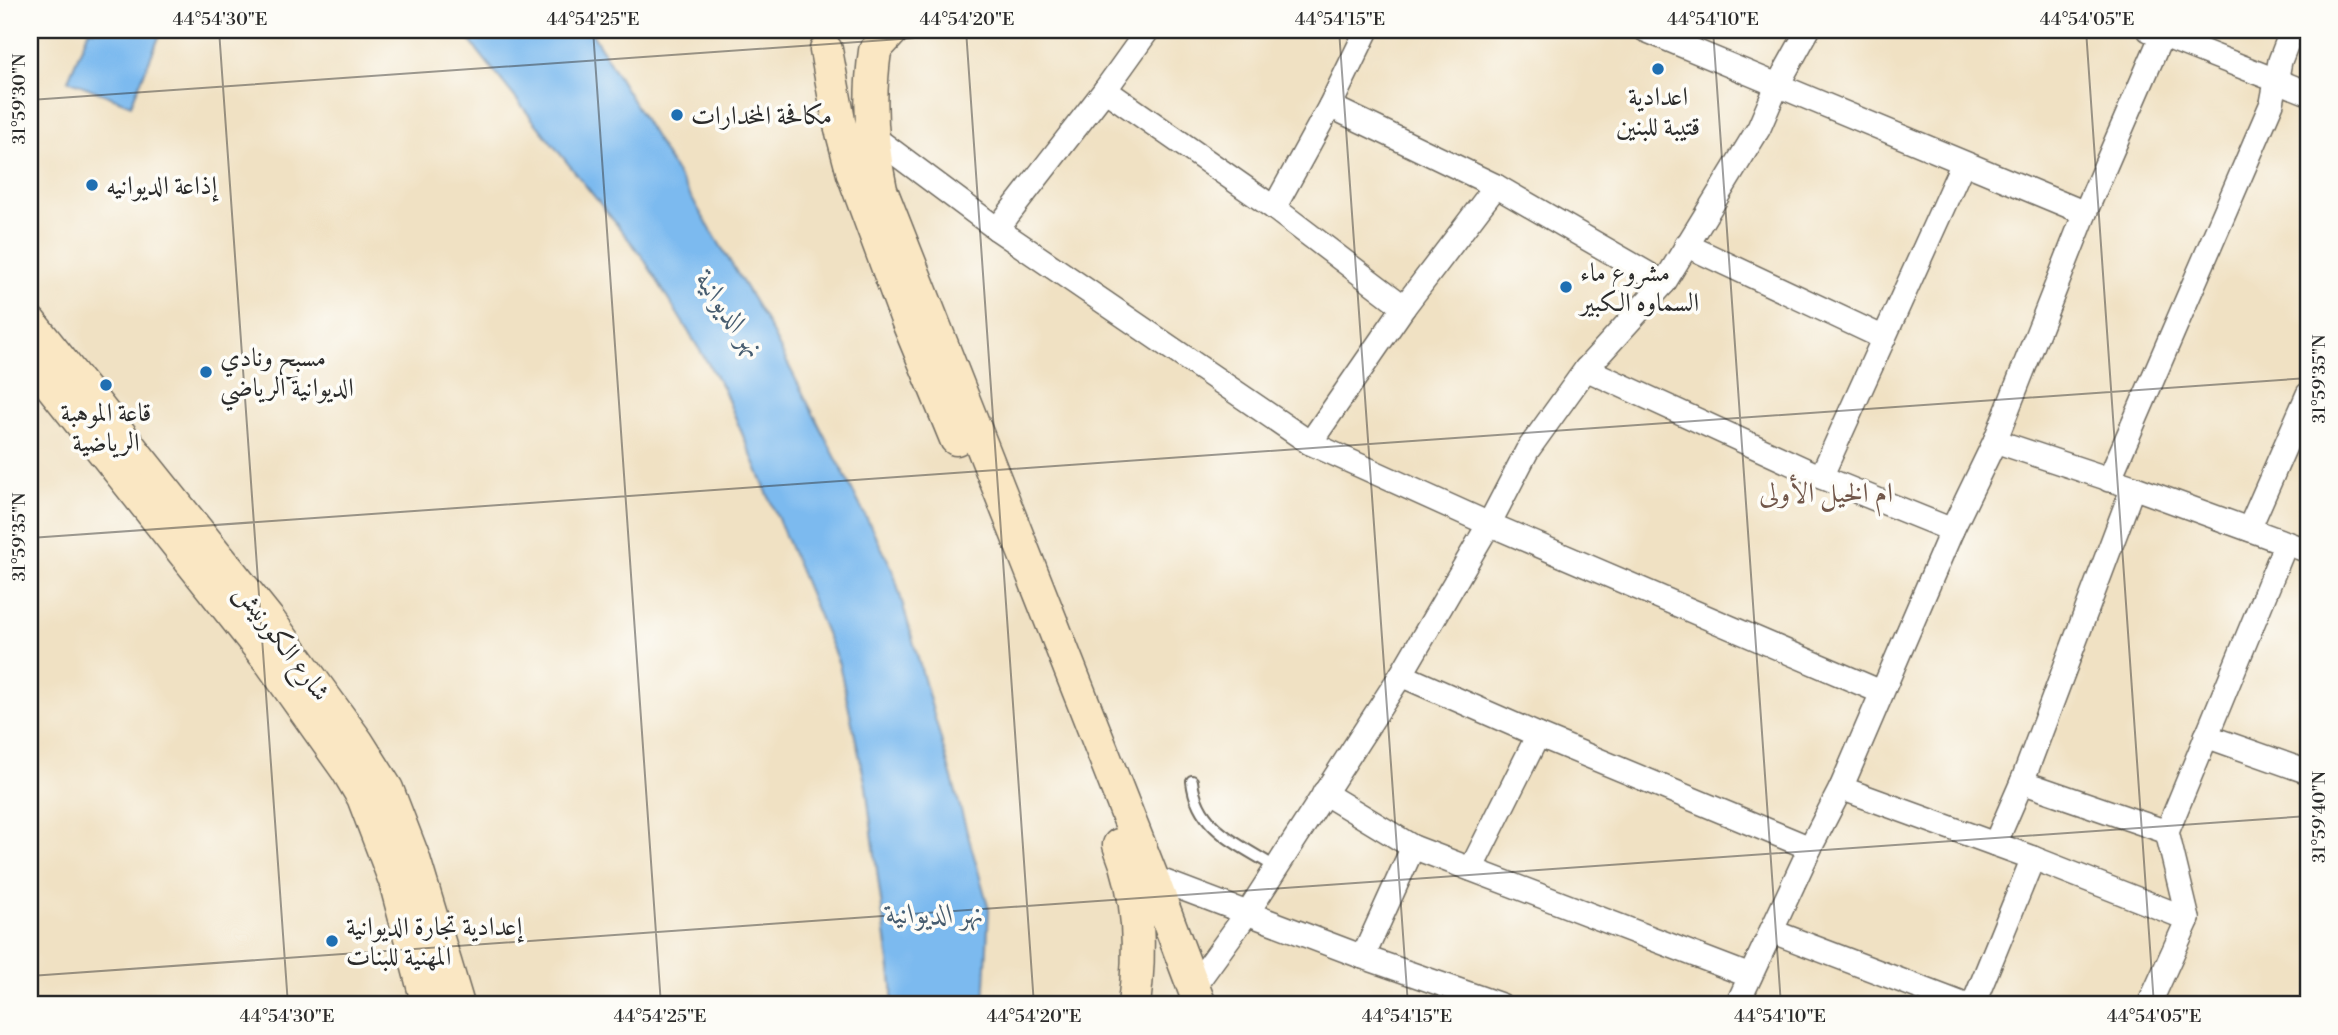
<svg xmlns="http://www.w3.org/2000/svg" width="2338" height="1035" font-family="'Libre Bodoni',Amiri,serif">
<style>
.water{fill:#7bbaef;stroke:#53728d;stroke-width:2}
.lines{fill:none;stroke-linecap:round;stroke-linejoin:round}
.lane-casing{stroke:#706b60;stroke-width:14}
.street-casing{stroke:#706b60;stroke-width:26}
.secondary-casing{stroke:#706b60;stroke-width:35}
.lane{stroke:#fff;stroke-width:10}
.street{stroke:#fff;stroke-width:23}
.secondary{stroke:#fae7c3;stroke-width:32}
.ticks{fill:none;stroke:#2b2b2b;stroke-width:2;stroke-opacity:0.45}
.poi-dot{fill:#1f6fb2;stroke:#fdfcf7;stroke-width:2.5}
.labels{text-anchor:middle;stroke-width:7;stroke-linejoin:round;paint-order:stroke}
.poi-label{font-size:26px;fill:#2b2b2b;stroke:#fdfcf7;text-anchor:start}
.street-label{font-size:26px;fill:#2b2b2b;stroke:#fdfcf7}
.water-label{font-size:28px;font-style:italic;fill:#475d70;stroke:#fdfcf7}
.neighbourhood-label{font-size:28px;fill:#71574a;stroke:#fdfcf7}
.neatline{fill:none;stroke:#2b2b2b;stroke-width:2.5}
.ticks-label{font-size:18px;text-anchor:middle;fill:#2b2b2b}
</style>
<rect width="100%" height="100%" fill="#fdfcf7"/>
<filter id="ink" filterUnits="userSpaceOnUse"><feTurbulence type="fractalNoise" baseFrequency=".0143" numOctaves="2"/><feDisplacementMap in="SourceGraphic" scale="14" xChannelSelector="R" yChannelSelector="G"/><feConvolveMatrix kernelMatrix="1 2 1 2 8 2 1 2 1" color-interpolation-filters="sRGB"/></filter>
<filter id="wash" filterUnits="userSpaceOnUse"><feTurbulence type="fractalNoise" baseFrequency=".00686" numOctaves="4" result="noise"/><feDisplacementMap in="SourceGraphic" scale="28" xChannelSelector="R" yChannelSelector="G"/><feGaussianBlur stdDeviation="1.57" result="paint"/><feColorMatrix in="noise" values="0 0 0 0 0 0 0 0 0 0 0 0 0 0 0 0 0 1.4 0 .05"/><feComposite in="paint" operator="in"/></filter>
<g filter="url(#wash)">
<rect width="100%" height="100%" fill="#f0e1c3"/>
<!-- water -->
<g class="water">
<path d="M89 30H162L131 105 68 80Z"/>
<path d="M461 30H590L766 321 893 570 989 909 984 1005H892V985L866 786 839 664 723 388 642 256Z"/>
</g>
</g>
<g filter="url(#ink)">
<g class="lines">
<!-- lane casing -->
<g class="lane-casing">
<path id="lane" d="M1192 781C1197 829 1239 844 1275 867"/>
</g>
<!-- street casing -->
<g class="street-casing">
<g id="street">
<path d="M1645 30 2085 213"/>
<path d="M2149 30 2308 93"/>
<path d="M1105 90 1274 208 1404 307"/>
<path d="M1330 106 1496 186 1664 283"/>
<path d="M871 135 997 229 1310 443 1489 524 1881 692"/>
<path d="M1274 208 1330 106 1367 30"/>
<path d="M997 229 1105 90 1148 30"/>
<path d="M1686 245 1884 338"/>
<path d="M1586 369 1821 477 1952 530"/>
<path d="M1995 441 2133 487 2308 551"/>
<path d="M1310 443 1404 307 1496 186"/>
<path d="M1821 477 1963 163"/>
<path d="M2109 480 2272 103 2280 61 2292 30"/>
<path d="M2249 529 2308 394"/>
<path d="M1401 675 1538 735 1810 848"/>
<path d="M2206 736 2308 772"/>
<path d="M2022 782 2167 832"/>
<path d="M1841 788 2033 858 2188 919"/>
<path d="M1324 793 1413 847 1750 976"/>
<path d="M1995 844 2022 782 2133 487"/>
<path d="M1471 869 1538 735"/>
<path d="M1152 877 1363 957 1501 1005"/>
<path d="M1771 931 1965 1005"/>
<path d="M1363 957 1413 847"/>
<path d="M1193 988 1248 912 1401 675 1489 524 1527 451 1586 369 1664 283 1759 128 1777 86 1808 30"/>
<path d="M1737 1005 1810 848 1841 788 1952 530 1995 441 2085 213 2162 35"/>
<path d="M1973 1005 2033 858"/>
<path d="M2149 1005 2188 919 2167 832 2286 543"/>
</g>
</g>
<!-- secondary casing -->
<g class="secondary-casing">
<g id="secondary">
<path d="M881 43 893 30"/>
<path d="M826 50 839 121 853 174 907 320 956 439"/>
<path d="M875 51C868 99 871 143 881 190L1152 877 1200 1005"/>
<path d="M30 322 268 619 358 743 387 789 414 859 458 1005"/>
<path d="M30 359 269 660 347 770 363 797 395 881 428 1005"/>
<path d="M1119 845C1140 897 1141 950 1134 1005"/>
</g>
</g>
<!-- lane -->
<use href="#lane" class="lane"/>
<!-- street -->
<use href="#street" class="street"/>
<!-- secondary -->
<use href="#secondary" class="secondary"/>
</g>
</g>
<!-- ticks -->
<path class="ticks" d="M219 30 288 1005M593 30 661 1005M966 30 1034 1005M1339 30 1408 1005M1713 30 1781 1005M2086 30 2154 1005M30 100 1028 30M30 538 2308 378M30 976 2308 816"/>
<!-- markers -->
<g class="poi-dot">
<circle cx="1658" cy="69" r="7"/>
<circle cx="677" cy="115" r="7"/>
<circle cx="92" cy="185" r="7"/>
<circle cx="1566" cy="287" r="7"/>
<circle cx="206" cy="372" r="7"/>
<circle cx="106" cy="385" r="7"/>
<circle cx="332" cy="941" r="7"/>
</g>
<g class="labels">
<!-- poi labels -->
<g class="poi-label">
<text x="1658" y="105" text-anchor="middle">اعدادية<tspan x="1658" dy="30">قتيبة للبنين</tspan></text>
<text x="691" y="124">مكافحة المخدارات</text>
<text x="106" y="194">إذاعة الديوانيه</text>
<text x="1580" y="281">مشروع ماء<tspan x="1580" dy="30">السماوه الكبير</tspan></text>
<text x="220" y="366">مسبح ونادي<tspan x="220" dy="30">الديوانية الرياضي</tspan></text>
<text x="106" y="421" text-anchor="middle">قاعة الموهبة<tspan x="106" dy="30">الرياضية</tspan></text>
<text x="346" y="935">إعدادية تجارة الديوانية<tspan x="346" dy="30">المهنية للبنات</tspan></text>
</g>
<!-- street labels -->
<g class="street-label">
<text transform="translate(283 642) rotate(53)" y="9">شارع الكورنيش</text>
</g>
<!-- water labels -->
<g class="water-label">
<text transform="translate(731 314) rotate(55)" y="10">نهر الديوانية</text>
<text x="935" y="923">نهر الديوانية</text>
</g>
<!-- neighbourhood labels -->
<g class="neighbourhood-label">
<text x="1826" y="502">ام الخيل الأولى</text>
</g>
</g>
<!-- margin -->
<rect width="2338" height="1035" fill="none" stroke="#fdfcf7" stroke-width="77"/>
<rect x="38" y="38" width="2262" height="958" class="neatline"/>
<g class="ticks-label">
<text x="220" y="25">44°54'30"E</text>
<text x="593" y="25">44°54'25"E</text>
<text x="967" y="25">44°54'20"E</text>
<text x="1340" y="25">44°54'15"E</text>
<text x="1713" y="25">44°54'10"E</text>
<text x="2087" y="25">44°54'05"E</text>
<text transform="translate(19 99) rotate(-90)" y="6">31°59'30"N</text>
<text transform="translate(2319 379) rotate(-90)" y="6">31°59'35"N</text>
<text transform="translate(19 537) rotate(-90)" y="6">31°59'35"N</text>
<text transform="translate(2319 817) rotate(-90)" y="6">31°59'40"N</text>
<text x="287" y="1022">44°54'30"E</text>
<text x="660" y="1022">44°54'25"E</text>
<text x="1034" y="1022">44°54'20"E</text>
<text x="1407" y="1022">44°54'15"E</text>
<text x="1780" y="1022">44°54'10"E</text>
<text x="2154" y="1022">44°54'05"E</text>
</g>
</svg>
